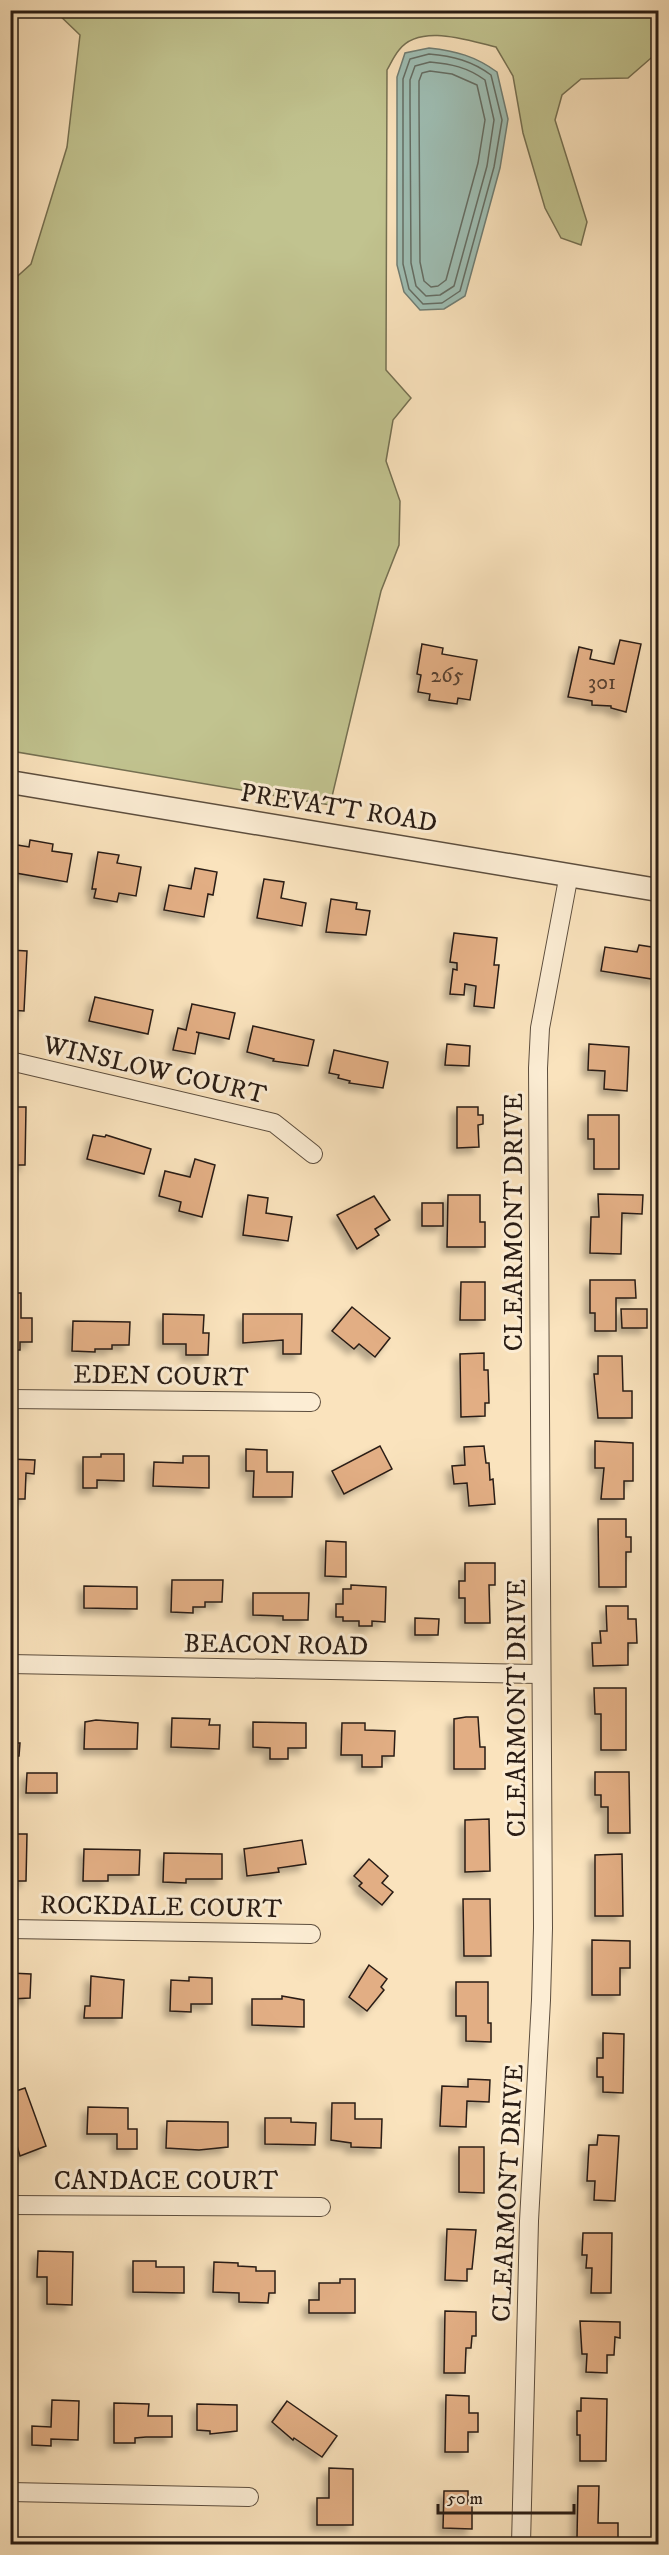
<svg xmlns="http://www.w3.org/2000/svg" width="669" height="2555" font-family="'IM FELL DW Pica',serif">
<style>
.green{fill:#c1c38f;stroke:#757052;stroke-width:1.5}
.water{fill:#9ebeb4;stroke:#6f7d74;stroke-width:1.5}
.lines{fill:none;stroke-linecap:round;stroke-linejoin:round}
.shore{stroke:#646d64;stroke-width:1.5}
.building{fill:#e2ae84;stroke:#291c14;stroke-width:1.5;filter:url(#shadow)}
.minor-casing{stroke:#5d4e3e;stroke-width:20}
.tertiary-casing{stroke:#5d4e3e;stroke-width:25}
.minor{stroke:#fcedd4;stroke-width:18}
.tertiary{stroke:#fcedd4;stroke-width:22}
.labels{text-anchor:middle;stroke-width:6;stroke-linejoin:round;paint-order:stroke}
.number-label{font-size:22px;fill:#574030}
.street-label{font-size:26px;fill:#291c14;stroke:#fcedd4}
</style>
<defs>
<filter id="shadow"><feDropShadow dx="-5.5" dy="5.5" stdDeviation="3" flood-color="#0004"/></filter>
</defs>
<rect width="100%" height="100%" fill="#fae3bd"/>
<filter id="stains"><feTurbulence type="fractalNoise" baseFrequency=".00333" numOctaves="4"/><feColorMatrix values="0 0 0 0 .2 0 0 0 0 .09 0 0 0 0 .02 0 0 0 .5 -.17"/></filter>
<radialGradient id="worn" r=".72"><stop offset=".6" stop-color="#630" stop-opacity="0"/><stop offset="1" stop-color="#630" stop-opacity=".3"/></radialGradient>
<!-- green -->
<path class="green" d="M55 11H658V52L628 78 581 79 562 95 555 120 587 222 581 245 561 238 545 208 523 133 513 76 496 47C469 41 420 23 399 50 394 56 391 63 387 70L386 370 411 398 393 420 386 461 400 501 399 545 381 591 330 805 11 751V282L31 264 67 147 80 35Z"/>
<!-- water -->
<path class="water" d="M429 48C456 51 475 56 497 72L508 119 500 168 465 296 444 309 420 310 404 292 397 265V77L405 53Z"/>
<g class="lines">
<!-- shore -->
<g class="shore">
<path d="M429 54C453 56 472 61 491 75L502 120 494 167 460 291 442 303 423 304 409 289 403 264V79L410 59Z"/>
<path d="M430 62C451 64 467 67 485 80L494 120 487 166 454 286 440 295 426 296 416 286 411 263 410 104V80L415 66Z"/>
<path d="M430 71 452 74 477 85 485 120 478 163 446 280 438 286 431 287 424 281 420 262 419 104V81L422 73Z"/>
</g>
</g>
<!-- building -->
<g class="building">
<path d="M620 640 641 644 626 712 611 708V706L592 705V701L568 697 579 647 592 650 590 659 614 664Z"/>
<path d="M422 644 443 648 442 654 477 660 470 700 458 698 457 704 429 700 430 694 418 692 421 675 417 674Z"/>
<path d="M30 840 53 844 52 851 72 854 67 882 10 872V849L17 850V845L29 847Z"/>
<path d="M98 852 119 855 117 863 141 867 136 896 119 893 117 902 94 898 96 889H92Z"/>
<path d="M195 868 217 872 213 895 208 894 204 917 164 910 169 885 191 889Z"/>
<path d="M264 879 284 882 281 898 306 903 302 926 257 918Z"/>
<path d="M331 899 357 903 356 909 370 911 366 935 326 932Z"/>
<path d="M454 933 497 938 494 965H499L494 1008 474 1006 476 986 465 984 464 995 450 994 453 969 457 970V963L450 962Z"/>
<path d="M639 945 658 948V980L601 971 605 947 637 952Z"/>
<path d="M10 950 27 951 24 1011 10 1010Z"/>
<path d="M95 997 153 1010 148 1034 89 1021Z"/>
<path d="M192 1004 235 1013 229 1039 196 1032 199 1033 195 1054 173 1050 178 1028 186 1030Z"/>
<path d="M253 1026 314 1040 308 1066 273 1061 274 1059 247 1052Z"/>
<path d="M447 1044 470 1046 469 1066 445 1065Z"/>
<path d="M589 1044 629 1047 627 1091 604 1089 605 1071 588 1070Z"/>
<path d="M334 1050 388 1062 383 1088 349 1083 350 1081 338 1078 339 1075 329 1073Z"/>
<path d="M10 1107H26L25 1165H10Z"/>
<path d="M457 1107H478V1115H483V1124L478 1125 479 1147 457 1148Z"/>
<path d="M588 1115H619V1169H594V1139H588Z"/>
<path d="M93 1135 105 1137 106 1135 151 1149 144 1174 87 1159Z"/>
<path d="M195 1159 215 1165 202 1217 179 1211 181 1202 159 1196 165 1171 190 1177Z"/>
<rect x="10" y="1194" width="5" height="58"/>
<path d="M598 1194 643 1195 642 1214 622 1213 621 1254 590 1253 591 1217H599Z"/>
<path d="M248 1195 268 1198 266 1213 292 1217 288 1241 243 1235Z"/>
<path d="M448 1195H480V1222H485V1247H447Z"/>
<path d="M374 1196 390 1220 375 1229 379 1235 357 1249 337 1215Z"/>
<rect x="422" y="1203" width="21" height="23"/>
<path d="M590 1280H635L636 1298H616V1331H595V1313H590Z"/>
<path d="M461 1282H485V1320H460Z"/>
<path d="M10 1293H21V1318H32V1342H20V1350H10Z"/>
<path d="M352 1307 390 1338 375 1357 359 1344 354 1349 332 1331Z"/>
<path d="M621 1309H647V1328H622Z"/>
<path d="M163 1314 204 1315 203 1333H209L208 1355H186V1344H163Z"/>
<path d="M243 1314H302L301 1354H283V1340L243 1343Z"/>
<path d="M73 1321 130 1322 129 1345H112V1349H95V1352L72 1351Z"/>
<path d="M484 1353V1370H488L489 1403H485V1416L461 1417 460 1354Z"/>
<path d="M598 1356H622L623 1391H632V1418H598L594 1374H598Z"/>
<path d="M595 1441 633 1443V1481H624V1499H601L604 1468H595Z"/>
<path d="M380 1446 392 1469 344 1494 332 1471Z"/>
<path d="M484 1446 486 1463H489L490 1480 493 1479 495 1504 469 1506 467 1483 454 1484 452 1466 465 1465 464 1447Z"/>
<path d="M246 1449 267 1450V1472H293L292 1497H253L254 1471H246Z"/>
<path d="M101 1454H124V1481L97 1480V1488H83V1457H101Z"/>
<path d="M183 1456H209V1488L153 1486 154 1462 183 1463Z"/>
<path d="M10 1459 35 1460 34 1474 26 1473 25 1499H10Z"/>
<path d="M598 1519H626V1537H631V1552H626V1587H599Z"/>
<path d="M326 1541 346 1542V1577L325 1576Z"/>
<path d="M465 1563H495V1585H489L490 1623H465V1598H459V1581H465Z"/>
<path d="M172 1580H223L222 1602H205V1607H193V1613L171 1612Z"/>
<path d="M351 1585 386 1587 385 1622 372 1621V1626H359V1621H343V1617H336V1604H343V1589H351Z"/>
<path d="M84 1586 137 1587V1609L84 1608Z"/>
<rect x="10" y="1590" width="5" height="24"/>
<path d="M253 1593H309L308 1620H283V1616L253 1615Z"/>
<path d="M606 1606H628V1619H636L637 1643H628V1665L593 1666 592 1643H601L600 1631H607Z"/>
<path d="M415 1618 439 1619 438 1635H415Z"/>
<path d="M594 1688H626V1750H601V1714H595Z"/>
<path d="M10 1712H16L15 1743H20L19 1756H15V1774H10Z"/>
<path d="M466 1717H478L480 1747H485V1769H454V1719Z"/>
<path d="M172 1718 210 1719 209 1725H220L219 1749 171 1747Z"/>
<path d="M96 1720 138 1723 137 1749H84L85 1722Z"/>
<path d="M253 1722 306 1723V1748H288V1759H270V1748L253 1747Z"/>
<path d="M342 1723H365V1730L395 1731 394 1756H382V1767H362V1755H341Z"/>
<path d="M595 1772H629L630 1833H608V1807H601V1795H595Z"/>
<path d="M27 1773H57V1793H26Z"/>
<path d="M489 1819 490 1871 465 1872V1820Z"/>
<path d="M10 1834H27L26 1881H10Z"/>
<path d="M302 1840 306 1864 278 1868 279 1872 247 1876 244 1849Z"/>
<path d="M84 1849 140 1850 139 1875H108V1881H83Z"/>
<path d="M164 1853 222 1854V1879H186V1883L163 1882Z"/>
<path d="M622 1854 623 1916H595V1855Z"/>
<path d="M369 1859 388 1876 382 1883 393 1892 382 1905 359 1886 362 1883 354 1876Z"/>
<path d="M463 1899H490L491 1956H464Z"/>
<path d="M592 1940 630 1941V1968H620V1995H592Z"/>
<path d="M369 1965 387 1979 381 1987 384 1990 367 2011 349 1997Z"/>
<path d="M10 1973 31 1974 30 1998 10 1999Z"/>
<path d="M91 1976 124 1980 122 2018H84L85 2006H90Z"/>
<path d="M189 1977 212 1978V2004H191V2012L170 2011 171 1980 189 1981Z"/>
<path d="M456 1982H488V2023H491V2042L466 2041V2016H456Z"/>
<path d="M282 1996 304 2000V2027L252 2025V1999H282Z"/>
<path d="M603 2033 624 2034 623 2093 603 2092V2077H597V2058H603Z"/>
<path d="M468 2079 490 2080 489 2102 467 2101 466 2127 440 2126 442 2086 468 2087Z"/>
<path d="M25 2088 46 2146 20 2156 13 2132 10 2133V2093Z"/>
<path d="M332 2103H355V2119H382L381 2148 351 2147V2143L331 2140Z"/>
<path d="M88 2107 128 2108V2129H137V2149H117V2134H87Z"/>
<path d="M265 2118H291V2122L316 2123 315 2145 265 2144Z"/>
<path d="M167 2121 228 2122V2147L199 2150 166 2148Z"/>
<path d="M598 2135 619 2136 615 2201 594 2200 595 2181H587L589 2145H597Z"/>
<path d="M459 2147H484V2193L459 2192Z"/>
<path d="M447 2229 476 2230 472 2269H467V2281L445 2280Z"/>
<path d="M583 2233H612L611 2293H591L592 2268H586L587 2255H582Z"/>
<path d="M38 2251 73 2252 72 2305 47 2304V2277H37Z"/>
<path d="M133 2261H156V2267H184V2293L133 2292Z"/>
<path d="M214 2262 238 2263V2266L256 2267V2271H275V2293H269L268 2303 239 2302V2293L213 2292Z"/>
<path d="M340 2279H355V2313H309V2300H319V2283H340Z"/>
<path d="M445 2311 476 2312V2336H472L471 2348H466L465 2373H444Z"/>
<path d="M580 2321 620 2322V2338L615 2337 614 2355H607V2373L586 2372 587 2354H582Z"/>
<path d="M446 2395 469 2396V2413H478V2432H468V2452H445Z"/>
<path d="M581 2398 607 2399 606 2461H580V2435H577V2411H581Z"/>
<path d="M52 2400 79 2401 78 2440 51 2439V2446L32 2445V2426L51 2427Z"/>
<path d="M287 2401 337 2436 322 2457 294 2438 293 2440 272 2422Z"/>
<path d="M114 2403 149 2404 148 2416H172V2437H146L135 2438V2443H114Z"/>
<path d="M197 2404 237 2405V2431L210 2434V2431L197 2430Z"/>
<path d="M329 2468 353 2469V2525H317V2498H329Z"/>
<path d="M578 2486H599L598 2523H618V2539L577 2538Z"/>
<path d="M444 2491H468V2504H472V2529L443 2528Z"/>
<rect x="133" y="2541" width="24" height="3"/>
</g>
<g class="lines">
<!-- minor casing -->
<g class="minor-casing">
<g id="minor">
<path d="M10 1061 274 1123 313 1154"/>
<path d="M10 1399 311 1402"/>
<path d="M10 1664 541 1674"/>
<path d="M10 1929 311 1934"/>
<path d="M10 2205 321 2207"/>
<path d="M10 2492 249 2497"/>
<path d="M521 2544 529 2221 541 2000 543 1928 538 1068 540 1028 569 874"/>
</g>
</g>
<!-- tertiary casing -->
<g class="tertiary-casing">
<path id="tertiary" d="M10 782 658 890"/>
</g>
<!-- minor -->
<use href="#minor" class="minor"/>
<!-- tertiary -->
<use href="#tertiary" class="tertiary"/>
</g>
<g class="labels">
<!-- number labels -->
<g class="number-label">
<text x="447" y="682">265</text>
<text x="602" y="689">301</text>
</g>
<!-- street labels -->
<g class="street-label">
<text transform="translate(339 807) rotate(9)" y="9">PREVATT ROAD</text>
<text transform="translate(155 1069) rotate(13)" y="9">WINSLOW COURT</text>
<text transform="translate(513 1222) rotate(-90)" y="9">CLEARMONT DRIVE</text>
<text transform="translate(161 1375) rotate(1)" y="9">EDEN COURT</text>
<text transform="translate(276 1644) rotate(1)" y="9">BEACON ROAD</text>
<text transform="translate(516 1708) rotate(-90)" y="9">CLEARMONT DRIVE</text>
<text transform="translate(161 1906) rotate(1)" y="9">ROCKDALE COURT</text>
<text x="166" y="2189">CANDACE COURT</text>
<text transform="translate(507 2193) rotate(-87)" y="9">CLEARMONT DRIVE</text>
</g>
</g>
<!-- margin -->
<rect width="669" height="2555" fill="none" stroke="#fae3bd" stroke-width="36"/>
<rect x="12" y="12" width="645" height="2531" fill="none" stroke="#291c14" stroke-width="3"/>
<rect x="18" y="18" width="633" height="2519" fill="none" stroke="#291c14" stroke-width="1.5"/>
<!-- scale -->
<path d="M438 2504v9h136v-9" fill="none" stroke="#291c14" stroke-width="3"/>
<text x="447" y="2504" font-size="18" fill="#291c14" stroke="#fcedd4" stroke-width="4.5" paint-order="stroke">50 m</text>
<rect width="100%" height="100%" filter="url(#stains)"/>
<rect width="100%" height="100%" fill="url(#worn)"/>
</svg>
